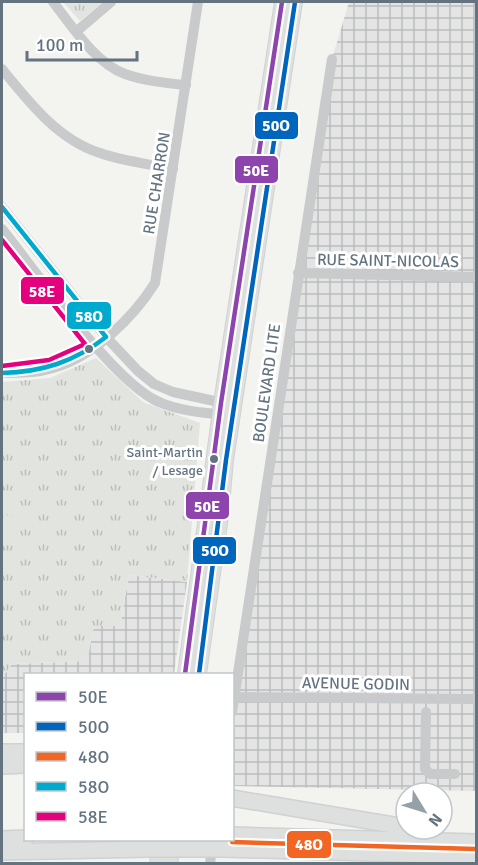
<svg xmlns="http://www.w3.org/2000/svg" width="478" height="865" font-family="Signika,sans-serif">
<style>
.industrial{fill:url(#industrial-grid)}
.grass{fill:url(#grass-tufts)}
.garden{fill:#e2e5df}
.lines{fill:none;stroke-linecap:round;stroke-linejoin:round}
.major-casing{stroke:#d1d1d1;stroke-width:16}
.highway-casing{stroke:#d0d1d0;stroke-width:18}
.minor{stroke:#c8cacb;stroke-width:10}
.major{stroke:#dedfdf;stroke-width:14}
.highway{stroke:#dedfdf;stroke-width:15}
.highway-bridge-casing{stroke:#d0d1d0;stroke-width:18;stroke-linecap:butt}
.highway-bridge{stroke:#dedfdf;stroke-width:15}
.bus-1-casing{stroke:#fff;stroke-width:9}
.bus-2-casing{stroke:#fff;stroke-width:9}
.bus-3-casing{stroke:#fff;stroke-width:9}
.bus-4-casing{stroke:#fff;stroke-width:9}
.bus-5-casing{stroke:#fff;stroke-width:9}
.bus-1{stroke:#8e44ad;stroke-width:4.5}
.bus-2{stroke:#0065bd;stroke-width:4.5}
.bus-3{stroke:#f26522;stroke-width:4.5}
.bus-4{stroke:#00a9ce;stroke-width:4.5}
.bus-5{stroke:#e5007d;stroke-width:4.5}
.bus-dot{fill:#637380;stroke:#fff;stroke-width:2}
.labels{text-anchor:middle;stroke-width:6;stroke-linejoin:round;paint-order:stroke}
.bus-label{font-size:14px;fill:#637380;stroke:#fff;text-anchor:end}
.street-label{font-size:16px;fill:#637380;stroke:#fff}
.line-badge{stroke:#fff;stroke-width:2}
.badge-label{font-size:16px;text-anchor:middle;font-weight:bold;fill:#fff}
</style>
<defs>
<pattern id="industrial-grid" width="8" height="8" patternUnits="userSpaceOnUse" patternTransform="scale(1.5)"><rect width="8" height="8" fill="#e3e4e3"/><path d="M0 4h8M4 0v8" fill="none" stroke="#bcbdbd"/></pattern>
<pattern id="grass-tufts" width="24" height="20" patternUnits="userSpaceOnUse" patternTransform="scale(1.5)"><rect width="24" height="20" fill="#e2e5df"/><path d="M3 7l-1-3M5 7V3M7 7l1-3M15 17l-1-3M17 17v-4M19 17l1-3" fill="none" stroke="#bbbeba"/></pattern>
</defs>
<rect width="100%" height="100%" fill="#f3f3f0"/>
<!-- industrial -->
<g class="industrial">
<path d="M349 2H476V791L233 786 235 697 332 59Z"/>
<path d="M129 575 187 582 174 674H26L25 733H2V678L12 664 87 661 94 626H120Z"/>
</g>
<!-- grass -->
<g class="grass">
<path d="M63 2H103L80 21Z"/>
<path d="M96 358 143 402 200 423 187 582 129 575 120 626H94L87 661 12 664 2 678V382L50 378Z"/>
</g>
<!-- garden -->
<path class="garden" d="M5 515 15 517 20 523 18 536 10 545 3 546 2 518Z"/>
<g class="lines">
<!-- major casing -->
<g class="major-casing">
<g id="major">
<path d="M185 674 221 403 282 2"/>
<path d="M199 674 221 516 226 460 295 2"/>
<path d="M157 864 160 840"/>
<path d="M170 864 174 840"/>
</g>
</g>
<!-- highway casing -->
<g class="highway-casing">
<g id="highway">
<path d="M2 752H26"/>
<path d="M2 766 26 765"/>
<path d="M232 798 399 826 421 836"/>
<path d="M232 835 476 842"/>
<path d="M2 839 26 838"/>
<path d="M224 849 476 856"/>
<path d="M2 852 149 849"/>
</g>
</g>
<!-- minor -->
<g class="minor">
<path d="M53 2C72 26 95 63 125 74 145 81 165 83 186 85"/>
<path d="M77 31 111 2"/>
<path d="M2 69C28 101 58 140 100 153 123 161 149 164 173 169"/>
<path d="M2 207 106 337 138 371 154 384 173 392 228 404"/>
<path d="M2 229C35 270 115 384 159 402 179 411 205 413 227 415"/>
<path d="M298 273 476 277"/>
<path d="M2 373C18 373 37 373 53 368 94 356 133 318 155 283L198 2"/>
<path d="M235 697 476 699"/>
<path d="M232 712 332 59"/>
<path d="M426 712 425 769 430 774H455"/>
<path d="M210 864 213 840"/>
</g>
<!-- major -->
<use href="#major" class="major"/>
<!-- highway -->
<use href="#highway" class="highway"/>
<!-- highway-bridge casing -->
<g class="highway-bridge-casing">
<path id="highway-bridge" d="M149 849H224"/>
</g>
<!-- highway-bridge -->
<use href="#highway-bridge" class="highway-bridge"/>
<!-- bus-1 casing -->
<g class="bus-1-casing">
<path id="bus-1" d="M185 674 221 403 282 2"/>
</g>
<!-- bus-2 casing -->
<g class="bus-2-casing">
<path id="bus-2" d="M199 674 226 460 295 2"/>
</g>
<!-- bus-3 casing -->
<g class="bus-3-casing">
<path id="bus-3" d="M232 842 476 849"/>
</g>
<!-- bus-4 casing -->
<g class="bus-4-casing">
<path id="bus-4" d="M2 207 106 337C74 362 42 372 2 373"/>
</g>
<!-- bus-5 casing -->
<g class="bus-5-casing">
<path id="bus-5" d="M2 240 85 344 49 360 2 366"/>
</g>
<!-- bus-1 -->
<use href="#bus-1" class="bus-1"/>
<!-- bus-2 -->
<use href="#bus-2" class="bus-2"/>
<!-- bus-3 -->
<use href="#bus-3" class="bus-3"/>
<!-- bus-4 -->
<use href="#bus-4" class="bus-4"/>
<!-- bus-5 -->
<use href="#bus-5" class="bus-5"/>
</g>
<!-- markers -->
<g class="bus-dot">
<circle cx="89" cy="349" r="5"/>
<circle cx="214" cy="459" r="5"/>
</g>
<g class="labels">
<!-- bus labels -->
<g class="bus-label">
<text x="203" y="457">Saint-Martin<tspan x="203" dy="18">/ Lesage</tspan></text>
</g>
<!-- street labels -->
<g class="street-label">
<text transform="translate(156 183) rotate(-81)" y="6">RUE CHARRON</text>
<text transform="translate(388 260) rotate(1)" y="6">RUE SAINT-NICOLAS</text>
<text transform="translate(266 383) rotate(-82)" y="6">BOULEVARD LITE</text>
<text transform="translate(356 683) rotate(1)" y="6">AVENUE GODIN</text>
</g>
</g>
<g class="line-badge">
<rect x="254" y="111" width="45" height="29" rx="6" fill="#0065bd"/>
<rect x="234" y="155" width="45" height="29" rx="6" fill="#8e44ad"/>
<rect x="20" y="276" width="45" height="29" rx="6" fill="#e5007d"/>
<rect x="66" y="301" width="46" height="29" rx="6" fill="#00a9ce"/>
<rect x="185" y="491" width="45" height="29" rx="6" fill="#8e44ad"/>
<rect x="192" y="536" width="45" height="29" rx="6" fill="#0065bd"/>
<rect x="286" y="830" width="46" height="29" rx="6" fill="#f26522"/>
</g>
<g class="badge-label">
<text x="276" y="131">50O</text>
<text x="256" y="176">50E</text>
<text x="42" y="297">58E</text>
<text x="89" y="322">58O</text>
<text x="207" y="512">50E</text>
<text x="215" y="556">50O</text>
<text x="309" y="850">48O</text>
</g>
<!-- border -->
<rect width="478" height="865" fill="none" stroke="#637380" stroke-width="6"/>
<!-- legend -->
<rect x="24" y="673" width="210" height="168" fill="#ffffff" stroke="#c1c7cc" stroke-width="1.5"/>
<rect x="36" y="692" width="30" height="9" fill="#8e44ad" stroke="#c1c7cc" stroke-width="1.5"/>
<text x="78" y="703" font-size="18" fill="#637380">50E</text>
<rect x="36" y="722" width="30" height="9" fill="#0065bd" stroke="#c1c7cc" stroke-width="1.5"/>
<text x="78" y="733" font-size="18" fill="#637380">50O</text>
<rect x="36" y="752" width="30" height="9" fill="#f26522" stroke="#c1c7cc" stroke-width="1.5"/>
<text x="78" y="763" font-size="18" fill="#637380">48O</text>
<rect x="36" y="782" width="30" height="9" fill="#00a9ce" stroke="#c1c7cc" stroke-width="1.5"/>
<text x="78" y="793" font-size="18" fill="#637380">58O</text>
<rect x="36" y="812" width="30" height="9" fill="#e5007d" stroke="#c1c7cc" stroke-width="1.5"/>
<text x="78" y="823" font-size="18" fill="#637380">58E</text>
<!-- north arrow -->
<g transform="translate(424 811) rotate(128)"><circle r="28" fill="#ffffff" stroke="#c1c7cc" stroke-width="1.5"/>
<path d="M0-4.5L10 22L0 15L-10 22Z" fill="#95a0a7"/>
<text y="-9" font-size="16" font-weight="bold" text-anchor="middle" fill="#637380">N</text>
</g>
<!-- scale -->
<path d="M27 51v9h110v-9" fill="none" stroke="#637380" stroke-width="3"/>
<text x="36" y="51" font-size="18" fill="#637380" stroke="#ffffff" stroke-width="4.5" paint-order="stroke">100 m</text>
</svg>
